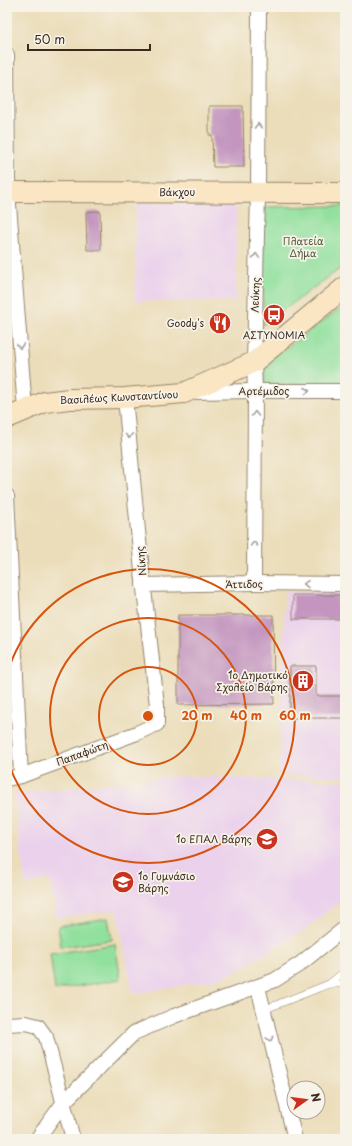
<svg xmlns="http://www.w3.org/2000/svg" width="352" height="1146" font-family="'Playpen Sans',sans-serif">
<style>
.built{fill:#ebd1ec}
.green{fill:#91e09e;stroke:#66855e}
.building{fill:#c395bf}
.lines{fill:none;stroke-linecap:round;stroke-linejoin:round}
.lane-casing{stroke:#93846c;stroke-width:8}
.street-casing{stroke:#93846c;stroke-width:16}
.secondary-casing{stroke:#93846c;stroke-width:22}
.lane{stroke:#fff;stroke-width:7}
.street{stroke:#fff;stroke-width:14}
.secondary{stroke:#fbe6c4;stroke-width:20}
.oneway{stroke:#a79f9a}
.ring{fill:none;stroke:#d7540e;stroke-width:2}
.labels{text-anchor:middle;stroke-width:3.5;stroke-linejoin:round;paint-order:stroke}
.street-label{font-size:10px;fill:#3b2a1e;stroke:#f7f3e8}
.park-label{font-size:10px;fill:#50583e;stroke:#f7f3e8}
.poi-label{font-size:10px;fill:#3b2a1e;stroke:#f7f3e8;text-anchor:end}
.centre{fill:#d7540e;stroke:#f7f3e8;stroke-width:2}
.ring-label{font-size:12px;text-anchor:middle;font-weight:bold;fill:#d7540e;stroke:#f7f3e8;stroke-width:3.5;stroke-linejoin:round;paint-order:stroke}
</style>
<rect width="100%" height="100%" fill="#f7f3e8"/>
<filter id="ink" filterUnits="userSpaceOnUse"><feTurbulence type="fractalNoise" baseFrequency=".025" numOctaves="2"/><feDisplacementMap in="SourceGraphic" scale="8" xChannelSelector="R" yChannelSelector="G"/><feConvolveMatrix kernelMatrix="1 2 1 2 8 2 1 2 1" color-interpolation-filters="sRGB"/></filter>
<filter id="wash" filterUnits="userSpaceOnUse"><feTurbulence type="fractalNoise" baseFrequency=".012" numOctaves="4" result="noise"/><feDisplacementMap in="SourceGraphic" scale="16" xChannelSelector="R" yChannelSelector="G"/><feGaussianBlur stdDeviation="0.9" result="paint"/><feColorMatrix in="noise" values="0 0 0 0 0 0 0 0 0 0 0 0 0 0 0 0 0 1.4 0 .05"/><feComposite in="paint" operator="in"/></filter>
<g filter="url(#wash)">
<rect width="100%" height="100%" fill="#ebddb9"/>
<!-- built -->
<g class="built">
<path d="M136 203H236V301H135Z"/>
<path d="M285 592H345V777L279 774Z"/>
<path d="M179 776 345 781V897L305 930 234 972 212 980 133 994 117 910 56 918 50 879 25 885 14 794Z"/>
</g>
<!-- green -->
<g class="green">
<path d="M345 206V265L263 325V207Z"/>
<path d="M345 305V384H264V364Z"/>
<path d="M108 918 112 940 61 947 58 926Z"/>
<path d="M115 944 121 979 55 990 50 954Z"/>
</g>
<g id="blocks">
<!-- building -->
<g class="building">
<path d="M209 106H243L244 167H213L212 135H209Z"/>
<path d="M100 211 101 250H87L86 212Z"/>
<rect x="293" y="595" width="52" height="24"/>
<path d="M178 615H273L274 704 178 705Z"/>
<path d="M290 666H316V696H345V718H290Z"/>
</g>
</g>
</g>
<g filter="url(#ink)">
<use href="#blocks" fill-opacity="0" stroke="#93846c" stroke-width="1"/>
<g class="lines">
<!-- lane casing -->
<g class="lane-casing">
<g id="lane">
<path d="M329 984 345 971"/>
<path d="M263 1010 329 984H345"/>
</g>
</g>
<!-- street casing -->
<g class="street-casing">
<g id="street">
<path d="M7 55 8 192 25 409"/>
<path d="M192 392 255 391H345"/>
<path d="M7 496 21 776"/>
<path d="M254 583 255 391 254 362 258 193 259 7"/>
<path d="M143 585 254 583 345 584"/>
<path d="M7 779 21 776 137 733 157 724V705L142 571 125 398"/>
<path d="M258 987 295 1139"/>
<path d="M7 1024 26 1023 38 1026 46 1037 73 1139"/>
<path d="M37 1139 64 1102 134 1033 174 1016 275 980 300 964 345 928"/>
</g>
</g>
<!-- secondary casing -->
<g class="secondary-casing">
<g id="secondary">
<path d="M7 192 345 193"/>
<path d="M7 418 45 402 69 399 125 398 184 393 254 362 345 287"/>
</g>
</g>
<!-- lane -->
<use href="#lane" class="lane"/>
<!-- street -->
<use href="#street" class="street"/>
<!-- secondary -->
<use href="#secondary" class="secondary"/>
</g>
<!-- one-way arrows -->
<defs><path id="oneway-chevron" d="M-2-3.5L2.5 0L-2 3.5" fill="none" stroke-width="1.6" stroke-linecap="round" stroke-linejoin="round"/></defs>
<g class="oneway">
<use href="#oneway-chevron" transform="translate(258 126) rotate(-90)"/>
<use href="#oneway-chevron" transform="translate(256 256) rotate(-88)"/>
<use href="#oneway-chevron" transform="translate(20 346) rotate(86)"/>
<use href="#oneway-chevron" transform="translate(307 391)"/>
<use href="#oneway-chevron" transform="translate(255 414) rotate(-90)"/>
<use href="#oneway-chevron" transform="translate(129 436) rotate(85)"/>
<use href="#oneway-chevron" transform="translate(254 544) rotate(-90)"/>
<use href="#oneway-chevron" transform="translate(306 584) rotate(-179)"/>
<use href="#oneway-chevron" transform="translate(270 1039) rotate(76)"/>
</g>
</g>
<!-- distance rings -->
<g class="ring">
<circle cx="148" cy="716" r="49"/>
<circle cx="148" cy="716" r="98"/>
<path d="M7 674A147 147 0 1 1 7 758"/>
</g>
<!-- icons -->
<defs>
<g id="bus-disc" transform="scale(1.15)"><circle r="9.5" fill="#c8321e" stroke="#f7f3e8"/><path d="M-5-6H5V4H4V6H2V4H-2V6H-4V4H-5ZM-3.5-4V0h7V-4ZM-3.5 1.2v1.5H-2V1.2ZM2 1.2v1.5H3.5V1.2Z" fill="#fff"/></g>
<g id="restaurant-disc" transform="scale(1.15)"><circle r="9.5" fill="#c8321e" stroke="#f7f3e8"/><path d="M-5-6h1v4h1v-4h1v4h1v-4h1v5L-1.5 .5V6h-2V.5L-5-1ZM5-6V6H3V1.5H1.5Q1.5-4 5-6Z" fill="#fff"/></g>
<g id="building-disc" transform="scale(1.15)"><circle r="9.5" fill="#c8321e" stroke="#f7f3e8"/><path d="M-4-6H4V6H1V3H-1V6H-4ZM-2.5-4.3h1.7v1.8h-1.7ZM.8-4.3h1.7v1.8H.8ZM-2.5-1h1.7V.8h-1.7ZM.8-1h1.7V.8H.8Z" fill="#fff"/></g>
<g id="school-disc" transform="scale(1.15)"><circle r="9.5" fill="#c8321e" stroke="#f7f3e8"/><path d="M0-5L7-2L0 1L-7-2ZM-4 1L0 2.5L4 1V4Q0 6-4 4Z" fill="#fff"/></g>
</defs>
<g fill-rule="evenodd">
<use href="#bus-disc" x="274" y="315"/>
<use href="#restaurant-disc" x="220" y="323"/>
<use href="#building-disc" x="303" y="681"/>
<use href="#school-disc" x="267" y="839"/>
<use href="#school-disc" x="123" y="882"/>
</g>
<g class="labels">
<!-- street labels -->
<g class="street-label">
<text x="177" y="196">Βάκχου</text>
<text transform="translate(255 295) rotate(-88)" y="4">Λεύκης</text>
<text x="264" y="395">Αρτέμιδος</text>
<text transform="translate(119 397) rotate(-3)" y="4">Βασιλέως Κωνσταντίνου</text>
<text transform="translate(141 561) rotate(-96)" y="4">Νίκης</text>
<text transform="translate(244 584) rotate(-1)" y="4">Άττιδος</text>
<text transform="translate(82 753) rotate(-20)" y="4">Παπαφώτη</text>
</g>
<!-- park labels -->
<g class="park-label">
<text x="303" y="245">Πλατεία<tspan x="303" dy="12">Δήμα</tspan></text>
</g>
<!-- poi labels -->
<g class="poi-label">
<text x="204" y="327">Goody's</text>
<text x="274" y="339" text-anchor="middle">ΑΣΤΥΝΟΜΙΑ</text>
<text x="288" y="679">1ο Δημοτικό<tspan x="288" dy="12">Σχολείο Βάρης</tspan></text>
<text x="252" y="843">1ο ΕΠΑΛ Βάρης</text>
<text x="138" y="880" text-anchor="start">1ο Γυμνάσιο<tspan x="138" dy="12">Βάρης</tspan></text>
</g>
</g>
<circle cx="148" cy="716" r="6" class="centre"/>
<g class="ring-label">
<text x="197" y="720">20 m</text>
<text x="246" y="720">40 m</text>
<text x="295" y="720">60 m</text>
</g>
<!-- margin -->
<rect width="352" height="1146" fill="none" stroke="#f7f3e8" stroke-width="24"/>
<!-- north arrow -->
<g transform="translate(306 1100) rotate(76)"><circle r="19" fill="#f7f3e8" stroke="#aca397"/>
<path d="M0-3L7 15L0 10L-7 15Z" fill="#c8321e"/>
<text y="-6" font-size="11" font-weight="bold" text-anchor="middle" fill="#3b2a1e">N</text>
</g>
<!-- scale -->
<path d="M28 44v6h122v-6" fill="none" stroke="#3b2a1e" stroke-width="2"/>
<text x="34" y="44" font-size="12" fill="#3b2a1e" stroke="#f7f3e8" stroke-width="3" paint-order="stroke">50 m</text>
</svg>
